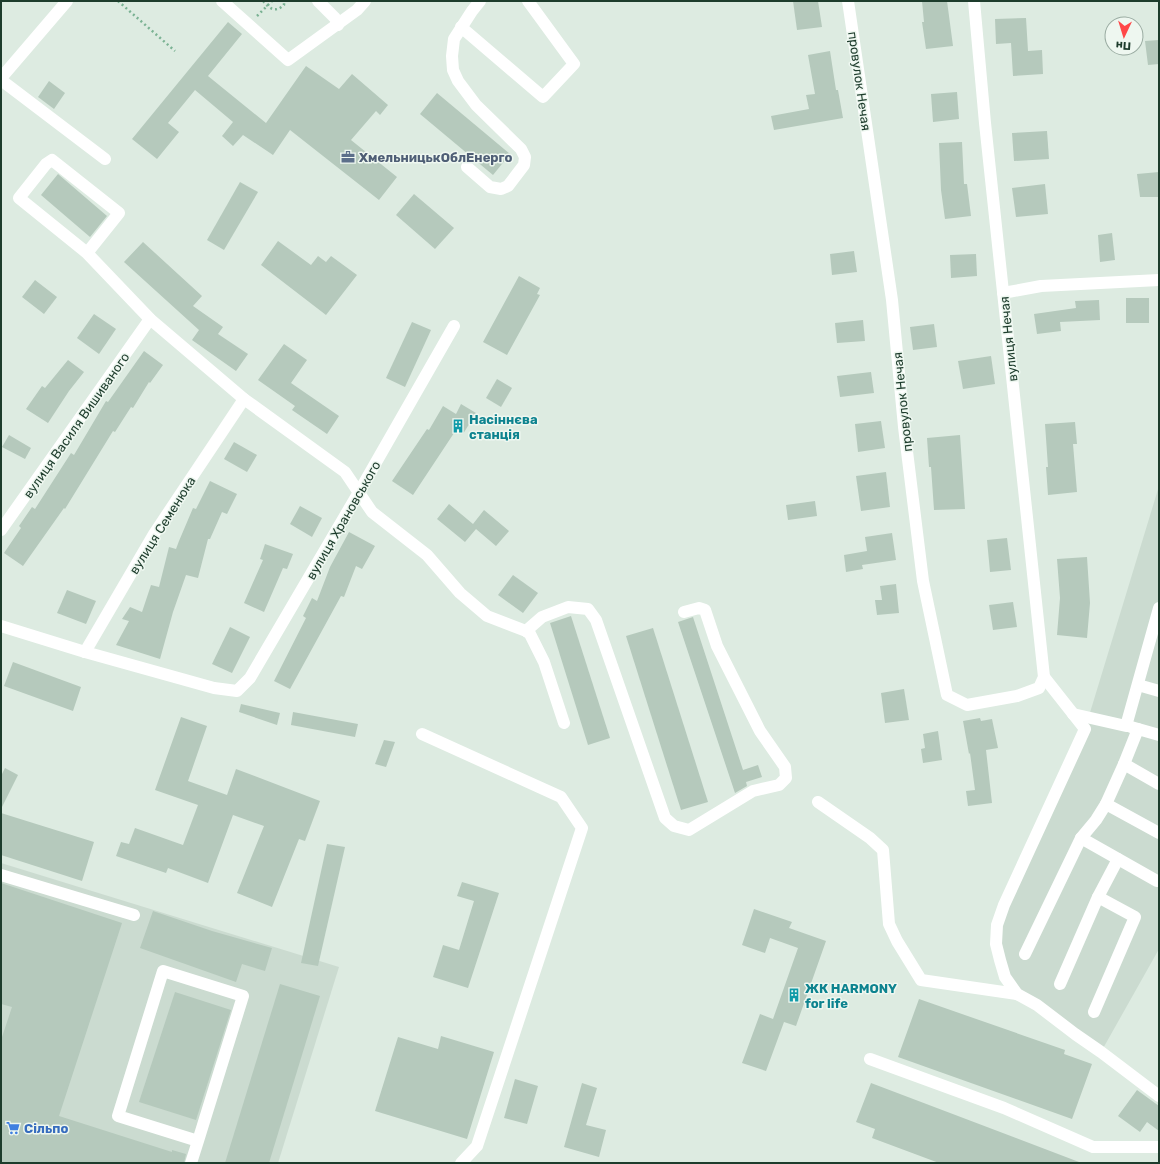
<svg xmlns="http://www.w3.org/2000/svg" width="1160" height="1164" font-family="Rubik,sans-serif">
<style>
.built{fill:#cbdbd0}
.building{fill:#b5c9bc}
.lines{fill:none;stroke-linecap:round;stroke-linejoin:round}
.path{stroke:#7ab293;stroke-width:2.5;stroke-dasharray:2 3;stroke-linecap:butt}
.minor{stroke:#fff;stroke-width:12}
.labels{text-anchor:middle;stroke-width:3;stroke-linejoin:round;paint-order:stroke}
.street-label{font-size:13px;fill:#1d3c2c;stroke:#eef7f0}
.service-label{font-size:13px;font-weight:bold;fill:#4e5e75;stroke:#eef7f0;text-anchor:start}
.culture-label{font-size:13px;font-weight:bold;fill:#0d838f;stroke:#eef7f0;text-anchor:start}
.shop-label{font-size:13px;font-weight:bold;fill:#366cbe;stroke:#eef7f0;text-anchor:start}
</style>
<rect width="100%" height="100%" fill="#ddebe1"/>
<!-- built -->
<g class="built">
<path d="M1159 486V949L1101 1052 1017 994 1000 960 1004 905 1085 729Z"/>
<path d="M1 863 339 967 278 1163H1Z"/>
</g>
<!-- building -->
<g class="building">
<path d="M793 1H818L822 27 797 30Z"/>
<path d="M922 1H947L953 46 926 49 922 22H924Z"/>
<path d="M1026 18 1028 51 1042 50 1043 74 1013 76 1011 43 996 44 995 19Z"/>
<path d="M228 22 242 34 208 76 266 123 306 66 339 89 352 74 388 105 380 115 376 111 351 140 397 177 379 200 290 130 273 155 243 135 233 146 222 136 233 122 195 90 168 123 179 132 157 159 132 139Z"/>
<path d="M1159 40V64L1148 65 1145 41Z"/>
<path d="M830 51 836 90H838L843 118 774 130 771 116 809 109 806 95 815 94 808 55Z"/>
<path d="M49 81 65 93 54 109 38 97Z"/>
<path d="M957 92 959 119 933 122 931 94Z"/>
<path d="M437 93 510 154 493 175 420 114Z"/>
<path d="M1047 131 1049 159 1014 161 1012 133Z"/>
<path d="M962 142 964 184H967L971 216 945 219 941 190 939 143Z"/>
<path d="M1159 172V197H1140L1137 174Z"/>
<path d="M58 174 107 216 90 237 41 195Z"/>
<path d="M240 182 258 192 224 250 207 240Z"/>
<path d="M1045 184 1048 214 1016 217 1012 188Z"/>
<path d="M414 194 454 228 435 249 396 215Z"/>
<path d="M1112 233 1115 260 1100 262 1098 235Z"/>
<path d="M278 241 311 265 318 256 326 262 331 256 357 275 326 315 261 265Z"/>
<path d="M143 242 202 296 193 306 223 327 218 334 248 354 236 371 192 340 199 330 124 262Z"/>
<path d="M854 251 857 272 832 275 830 254Z"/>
<path d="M976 254 977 276 951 278 950 255Z"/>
<path d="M519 276 540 288 537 294 540 295 507 355 483 342Z"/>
<path d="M35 280 57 297 44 314 22 297Z"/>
<rect x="1126" y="298" width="23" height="25"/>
<path d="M1099 300 1100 320 1060 322 1061 331 1037 334 1034 314 1076 308 1075 301Z"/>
<path d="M94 314 116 329 99 354 77 338Z"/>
<path d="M863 320 865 341 837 343 835 323Z"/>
<path d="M412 322 431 330 405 387 386 378Z"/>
<path d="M934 324 937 347 913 350 910 327Z"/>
<path d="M284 344 307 360 291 383 339 416 327 434 292 410 295 406 258 380Z"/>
<path d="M144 351 163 365 150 383 149 382 133 408 131 407 115 432 113 431 65 509 64 508 23 566 4 553 21 528 19 526 32 507 35 509 71 453 74 455 106 401 108 402Z"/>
<path d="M991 356 995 384 963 389 958 361Z"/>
<path d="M68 360 84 372 69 391 48 423 26 409 42 386 45 388Z"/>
<path d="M871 372 874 393 840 397 837 376Z"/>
<path d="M497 379 512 388 501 407 486 398Z"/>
<path d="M461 404 476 413 463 434 456 430 413 495 392 481 427 429 429 430 443 406 456 414Z"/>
<path d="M881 421 885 448 858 452 855 424Z"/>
<path d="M1075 422 1077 444H1073L1077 492 1048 495 1046 467H1048L1045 424Z"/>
<path d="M9 435 31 448 25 459 2 447Z"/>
<path d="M960 435 965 509 934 510 931 467H929L927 438Z"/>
<path d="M234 442 257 455 247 472 224 459Z"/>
<path d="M886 472 890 507 861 511 856 476Z"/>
<path d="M210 481 237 494 227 514 222 512 210 539H208L198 578 186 575 173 612 160 659 116 645 129 621 122 619 130 607 142 612 151 585 159 587 169 547 176 549 179 541 193 508 196 509Z"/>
<path d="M815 501 817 516 788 520 786 505Z"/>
<path d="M449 504 473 524 484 510 509 531 496 546 476 529 465 542 437 519Z"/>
<path d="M300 506 322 518 312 537 290 524Z"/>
<path d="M349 532 375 546 362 569 356 566 344 597 341 596 290 689 274 681 306 618 303 616 312 598 317 601 330 567Z"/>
<path d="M892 533 896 560 862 565 863 569 846 572 844 555 867 551 865 537Z"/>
<path d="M1007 538 1011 570 990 572 987 540Z"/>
<path d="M265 544 293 554 287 569 283 568 264 612 244 603 263 560 260 559Z"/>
<path d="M1087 557 1090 603 1087 638 1057 635 1060 598 1057 559Z"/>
<path d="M513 575 538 593 523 613 498 595Z"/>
<path d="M896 584 899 613 877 615 875 600H882L880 586Z"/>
<path d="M67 590 96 601 86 624 57 613Z"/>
<path d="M1013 602 1017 627 993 630 989 605Z"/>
<path d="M571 616 610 738 588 745 550 623Z"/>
<path d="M693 617 743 770 758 765 762 777 746 782 747 786 735 793 678 622Z"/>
<path d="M230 627 250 637 232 673 212 664Z"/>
<path d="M653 628 708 802 681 810 626 636Z"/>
<path d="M13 662 81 687 73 711 4 686Z"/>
<path d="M904 689 909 720 885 723 881 693Z"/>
<path d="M241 704 280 713 277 725 239 712Z"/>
<path d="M293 712 358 724 355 737 291 725Z"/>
<path d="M181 717 207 726 188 781 227 795 236 769 320 801 305 841 299 839 272 907 237 893 264 826 233 815 208 883 168 868 166 873 116 856 121 842 129 844 135 828 183 845 198 805 155 790Z"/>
<path d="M980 718 981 721 992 719 998 748 986 750 992 803 968 806 966 791 975 790 970 753 969 754 963 721Z"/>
<path d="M938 731 942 760 923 763 921 749 925 748 923 734Z"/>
<path d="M384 740 395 742 386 767 375 764Z"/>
<path d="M5 768 18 775 1 809V776Z"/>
<path d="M1 813 94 842 82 881 1 855Z"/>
<path d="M327 844 345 847 318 966 301 963Z"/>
<path d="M462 882 499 893 468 988 433 977 443 945 459 950 474 901 457 896Z"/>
<path d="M1 883 122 923 59 1116 172 1152V1150L186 1154 184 1163H1V1040L12 1007 1 1004Z"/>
<path d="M754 909 792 922 789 928 826 941 796 1026 784 1022 766 1071 742 1063 760 1014 773 1019 798 948 770 938 765 953 742 945Z"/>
<path d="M153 911 212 931 272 948 265 971 242 964 236 982 140 948Z"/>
<path d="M280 984 320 996 269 1163H225Z"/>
<path d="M175 992 231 1010 196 1120 139 1102Z"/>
<path d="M919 999 1065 1050 1064 1054 1092 1064 1072 1119 898 1057Z"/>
<path d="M441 1036 494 1052 467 1139 375 1111 398 1037 438 1049Z"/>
<path d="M515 1079 538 1086 527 1124 504 1118Z"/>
<path d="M582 1083 597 1088 586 1125 606 1130 599 1157 564 1147Z"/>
<path d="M871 1083 1079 1162V1163H939L872 1138 875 1129 856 1122Z"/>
<path d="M1137 1090 1159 1106V1131L1147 1122 1140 1132 1118 1116Z"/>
</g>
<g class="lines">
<!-- path -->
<g class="path">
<path d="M118 1 175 51"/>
<path d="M263 1C270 9 275 13 284 5V1"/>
<path d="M257 16 272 1"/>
</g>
<!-- minor -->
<g class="minor">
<path d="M222 1 288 60 357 10 365 1"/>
<path d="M318 1 335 18 338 25"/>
<path d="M848 1 892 300 904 427 923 581 947 695 967 705 1017 696 1039 688 1044 677 985 123 974 1"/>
<path d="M461 27 543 97 574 64 528 1"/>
<path d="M1 78 67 1"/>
<path d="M1 80 105 159"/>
<path d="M467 167 490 187 501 189 508 186 524 165 525 157 521 149 476 105 458 81 453 70 452 56 454 39 472 11 480 1"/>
<path d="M87 253 119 213 52 160 46 164 19 198 87 253 150 319 244 399 345 472 372 512 427 555 460 593 487 616 526 631 530 634 544 662 564 723"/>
<path d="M1003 293 1041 286 1159 280"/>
<path d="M1 530 150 319"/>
<path d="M1 626 85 652 214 688 237 691 250 678 359 492 454 326"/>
<path d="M526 631 542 617 568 607 588 609 596 620 665 818 674 826 689 830 753 791 779 785 786 778 785 767 760 731 717 646 705 610 699 608 684 612"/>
<path d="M85 652 154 534 244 399"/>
<path d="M1044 677 1085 729 1004 905 997 925 996 944 1000 960 1005 977 1017 994 1037 1005 1075 1034 1101 1052 1159 1096"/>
<path d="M1138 685 1159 691"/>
<path d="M1073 714 1126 726 1159 608"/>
<path d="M1131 727 1159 735"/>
<path d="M422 734 561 797 582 828 477 1146 461 1163"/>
<path d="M1124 764 1159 784"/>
<path d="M818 802 870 838 883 850 889 924 897 941 921 980 1017 994"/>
<path d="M1106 804 1159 833"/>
<path d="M1081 838 1157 881"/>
<path d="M1 875 134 915"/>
<path d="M1025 954 1081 838 1096 820 1106 804 1124 764 1138 729"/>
<path d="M1060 984 1098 897 1118 859"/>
<path d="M1094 1012 1135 917 1098 897"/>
<path d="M870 1059 1004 1108 1093 1147H1159"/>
<path d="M191 1163 198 1141 243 996 163 971 118 1116 198 1141"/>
</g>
</g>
<!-- icons -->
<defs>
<g id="office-bare" transform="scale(1.08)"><path d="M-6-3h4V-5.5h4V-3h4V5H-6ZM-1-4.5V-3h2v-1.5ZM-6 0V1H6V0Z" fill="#5c6f8a" stroke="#eef7f0" stroke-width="2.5" paint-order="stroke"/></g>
<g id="building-bare" transform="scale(1.08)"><path d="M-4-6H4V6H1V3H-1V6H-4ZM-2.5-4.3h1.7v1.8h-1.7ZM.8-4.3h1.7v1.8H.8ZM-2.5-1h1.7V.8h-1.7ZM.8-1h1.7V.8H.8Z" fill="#0f9aa8" stroke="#eef7f0" stroke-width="2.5" paint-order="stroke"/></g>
<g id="supermarket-bare" transform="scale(1.08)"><path d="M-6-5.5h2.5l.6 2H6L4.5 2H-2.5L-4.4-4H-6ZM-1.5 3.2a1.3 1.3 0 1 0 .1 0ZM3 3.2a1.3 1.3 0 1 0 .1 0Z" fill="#3f7fe0" stroke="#eef7f0" stroke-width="2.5" paint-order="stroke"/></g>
</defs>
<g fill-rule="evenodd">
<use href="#office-bare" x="348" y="157"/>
<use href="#building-bare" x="458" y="426"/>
<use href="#building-bare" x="794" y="995"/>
<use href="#supermarket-bare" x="13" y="1128"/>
</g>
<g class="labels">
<!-- street labels -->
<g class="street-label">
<text transform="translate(860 81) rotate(82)" y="5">провулок Нечая</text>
<text transform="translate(1008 339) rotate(-96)" y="5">вулиця Нечая</text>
<text transform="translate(902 402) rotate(-96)" y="5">провулок Нечая</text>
<text transform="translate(76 425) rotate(-55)" y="5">вулиця Василя Вишиваного</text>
<text transform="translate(343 520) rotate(-60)" y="5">вулиця Храновського</text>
<text transform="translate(162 525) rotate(-58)" y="5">вулиця Семенюка</text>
</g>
<!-- service labels -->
<g class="service-label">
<text x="359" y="162">ХмельницькОблЕнерго</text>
</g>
<!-- culture labels -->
<g class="culture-label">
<text x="469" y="424">Насіннєва<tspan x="469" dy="15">станція</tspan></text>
<text x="805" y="993">ЖК HARMONY<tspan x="805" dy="15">for life</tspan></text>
</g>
<!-- shop labels -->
<g class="shop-label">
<text x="24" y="1133">Сільпо</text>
</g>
</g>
<!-- border -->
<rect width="1160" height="1164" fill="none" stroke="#1d3c2c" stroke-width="4"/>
<!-- north arrow -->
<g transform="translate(1124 36) rotate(184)"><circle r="19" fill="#eef7f0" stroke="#9aaca2"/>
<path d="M0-3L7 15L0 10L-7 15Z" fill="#ff4748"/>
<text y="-6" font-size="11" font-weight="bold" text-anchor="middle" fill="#1d3c2c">Пн</text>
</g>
</svg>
